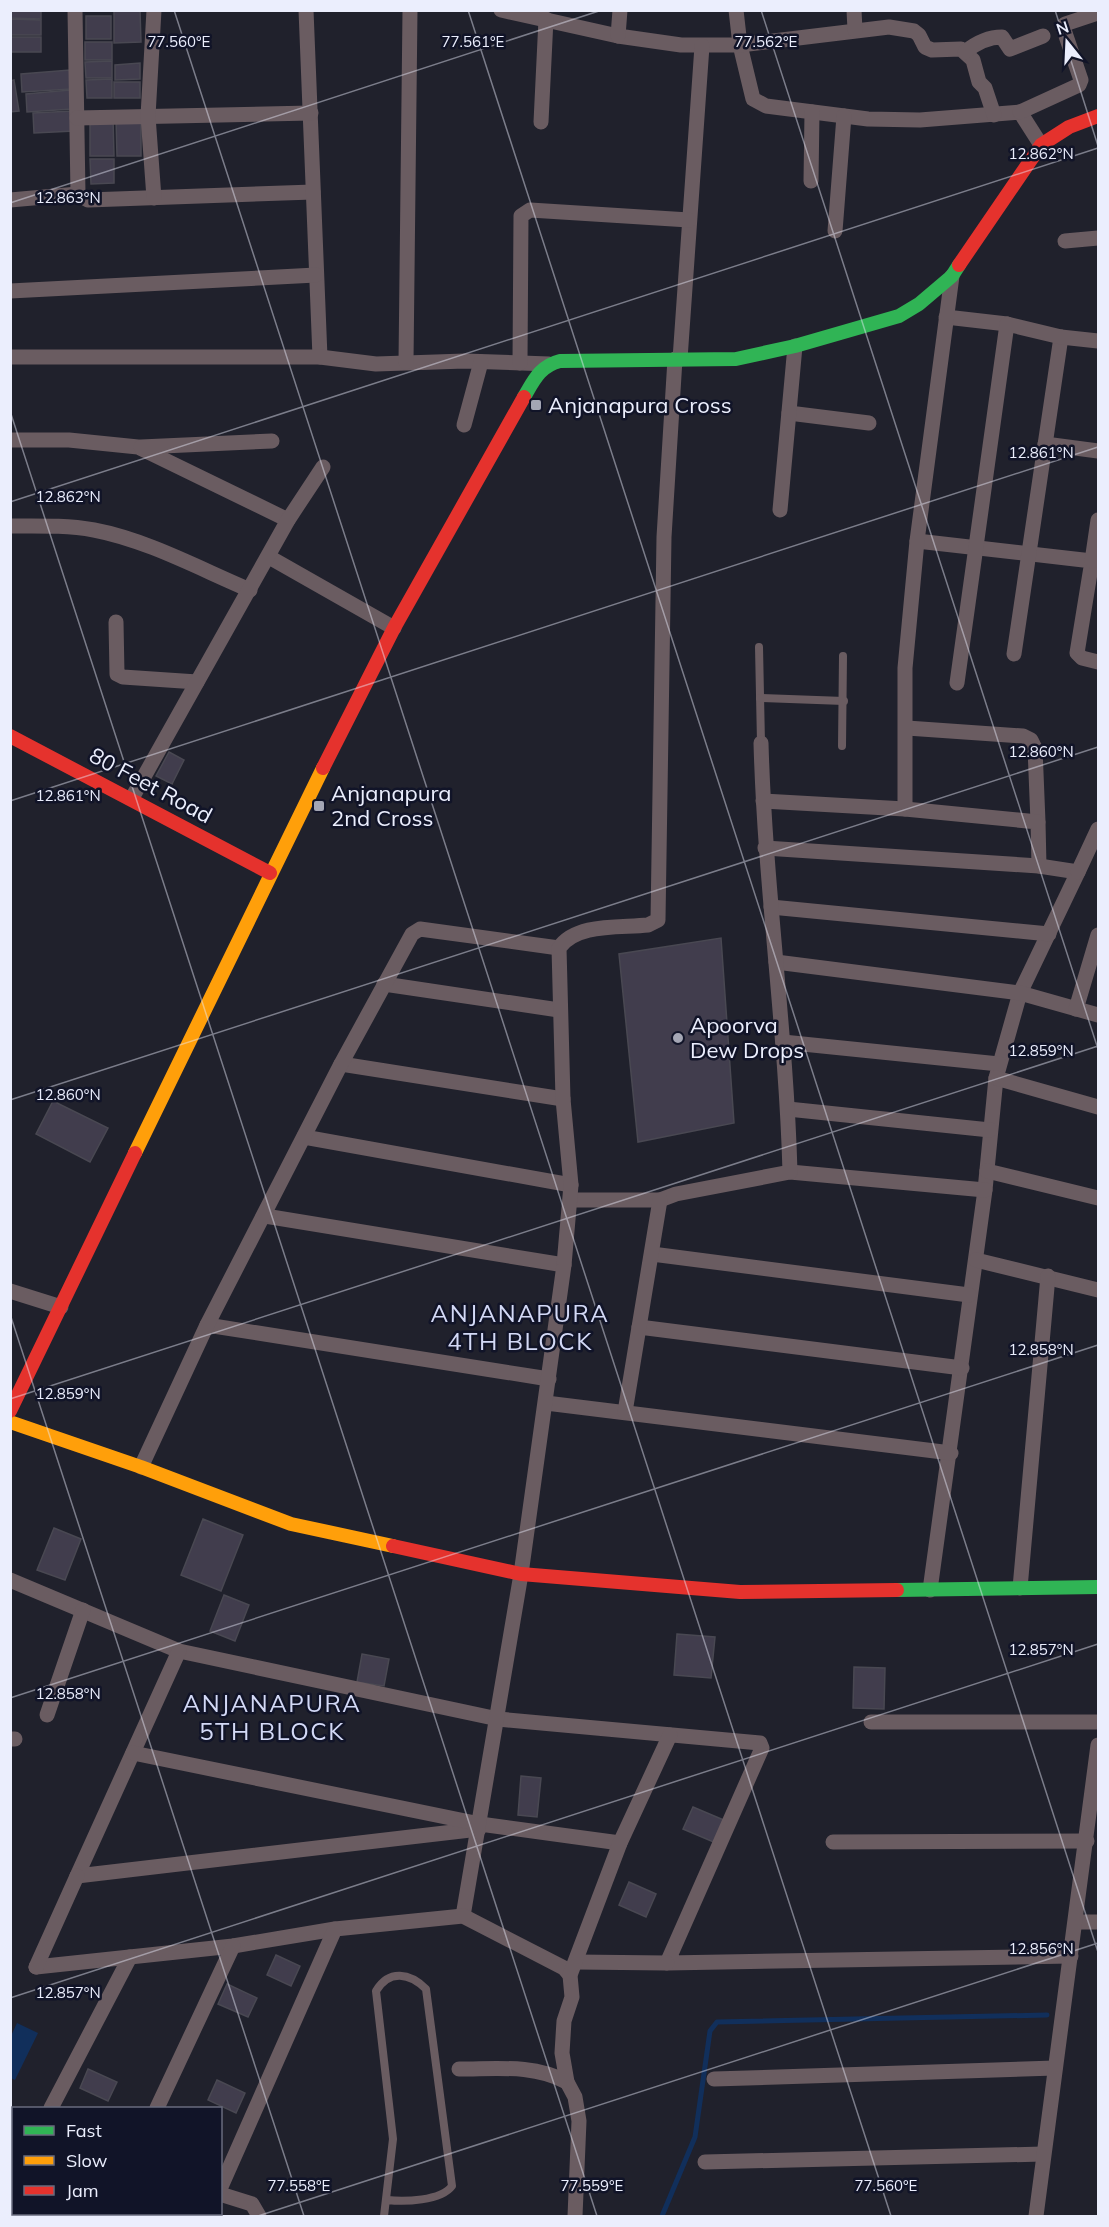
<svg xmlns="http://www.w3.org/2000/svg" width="1109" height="2227" font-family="Mulish,sans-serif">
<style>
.water{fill:#112f5b}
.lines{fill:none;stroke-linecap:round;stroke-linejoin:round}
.stream{stroke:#112f5b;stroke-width:5}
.building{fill:#413d4d;stroke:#494852;stroke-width:1.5}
.lane{stroke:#6a5c61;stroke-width:8}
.street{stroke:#6a5c61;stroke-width:15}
.fast{stroke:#30b455;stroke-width:14}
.slow{stroke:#ff9f0a;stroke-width:14}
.jam{stroke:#e5322d;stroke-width:14}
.ticks{fill:none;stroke:#ebeefd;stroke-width:1.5;stroke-opacity:0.45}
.poi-dot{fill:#a4a6b4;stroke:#111428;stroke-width:2}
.labels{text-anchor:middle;stroke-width:5;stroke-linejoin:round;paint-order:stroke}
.poi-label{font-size:22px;fill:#ebeefd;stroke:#111428;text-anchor:start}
.street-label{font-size:22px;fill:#ebeefd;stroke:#111428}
.neighbourhood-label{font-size:24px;letter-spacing:1.5px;fill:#d3d9f6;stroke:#111428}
.ticks-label{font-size:15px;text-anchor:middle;fill:#ebeefd;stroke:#111428;stroke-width:5;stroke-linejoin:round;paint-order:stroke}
</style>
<rect width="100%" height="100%" fill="#20212c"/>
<!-- water -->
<path class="water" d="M17 2023 38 2033 15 2080 11 2078V2036Z"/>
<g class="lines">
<!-- stream -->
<path class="stream" d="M662 2216 695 2137 710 2031 717 2022 1047 2015"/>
</g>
<!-- building -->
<g class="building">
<path d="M10 10H41V19L10 18Z"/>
<path d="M114 10H140L141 42 114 43Z"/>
<rect x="86" y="16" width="25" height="23"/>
<path d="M10 19 41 20V35H10Z"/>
<rect x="10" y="37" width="31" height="15"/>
<rect x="85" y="42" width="27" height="18"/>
<path d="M112 61V78H86L85 62Z"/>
<path d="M140 63V79L115 80V65Z"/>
<path d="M70 70 71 89 22 92 21 74Z"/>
<path d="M112 79V98H87L86 80Z"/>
<path d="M14 80 19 111 10 112V81Z"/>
<rect x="114" y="82" width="26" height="16"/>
<path d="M70 90 72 109 27 112 26 94Z"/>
<path d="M73 111 74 131 34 133 33 113Z"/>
<path d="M90 118H113L114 156H90Z"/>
<path d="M116 119H141V156H117Z"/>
<path d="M90 159H114V183L91 184Z"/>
<path d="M169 752 184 760 172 784 156 776Z"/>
<path d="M721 938 734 1123 638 1142 619 954Z"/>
<path d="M53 1101 108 1128 90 1162 36 1134Z"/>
<path d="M203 1519 243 1535 221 1591 181 1575Z"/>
<path d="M54 1528 81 1539 65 1580 37 1570Z"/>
<path d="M224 1595 249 1605 235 1641 210 1631Z"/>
<path d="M677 1634 715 1637 711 1678 674 1675Z"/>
<path d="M362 1654 389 1659 384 1686 357 1682Z"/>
<path d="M854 1667 885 1668 884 1709 853 1708Z"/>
<path d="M521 1776 541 1778 537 1817 518 1815Z"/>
<path d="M693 1807 726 1821 716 1843 683 1829Z"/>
<path d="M629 1882 656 1894 646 1917 619 1905Z"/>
<path d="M276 1955 300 1966 291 1986 267 1975Z"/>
<path d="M227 1984 257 1998 248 2017 218 2004Z"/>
<path d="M88 2069 117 2082 108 2101 80 2088Z"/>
<path d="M217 2080 245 2093 236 2113 208 2100Z"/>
</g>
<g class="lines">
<!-- lane -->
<g class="lane">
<path d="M759 647 761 743"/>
<path d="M760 698 844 701"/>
<path d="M842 746 843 656"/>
<path d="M10 2143 14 2140"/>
<path d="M384 2216 393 2139 376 1991C389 1969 410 1973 426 1989L452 2186C441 2201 404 2202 387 2200"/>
</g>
<!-- street -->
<g class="street">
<path d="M75 10 78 194 88 200 313 192"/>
<path d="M306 10 320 357"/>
<path d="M501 10 618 36 681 45H740L753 99 766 106 868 119 920 120 1020 112 1041 145"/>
<path d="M736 10 740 45 889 27 914 31 919 35 925 47 932 50 961 49 973 60 979 82 985 88 994 115"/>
<path d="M854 10 855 30"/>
<path d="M618 36 620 10"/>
<path d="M965 52C976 43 988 37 1002 37L1010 49 1043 36"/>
<path d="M1020 112 1079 85 1081 80 1064 30 1065 24 1098 13"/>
<path d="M77 118 311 113"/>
<path d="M541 122 546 19"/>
<path d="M811 181 812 112"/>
<path d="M154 198 148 116 154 10"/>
<path d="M10 200 78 194"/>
<path d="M835 231 844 116"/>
<path d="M1065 241 1098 238"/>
<path d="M10 291 316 275"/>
<path d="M946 317 1007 324"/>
<path d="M10 357H320L376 364 465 361 549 364"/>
<path d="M680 359 702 46"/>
<path d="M406 362 410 10"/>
<path d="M520 363 521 216 530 210 689 220"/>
<path d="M789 413 869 423"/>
<path d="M464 425 481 362"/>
<path d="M10 440H69L138 447 288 520"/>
<path d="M1045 444 1098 451"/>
<path d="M141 447 272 441"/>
<path d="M780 510 795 346"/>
<path d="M10 526C39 526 66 525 94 530 147 540 200 569 250 590"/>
<path d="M917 541 1092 561 1077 653 1082 658 1098 662"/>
<path d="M269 557 394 628"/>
<path d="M1092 561 1098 520"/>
<path d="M116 622 117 674 123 677 197 682"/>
<path d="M1014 654 1061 337"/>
<path d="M957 683 1007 324 1061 337 1098 341"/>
<path d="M907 728 1023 736 1031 740 1035 748 1038 822"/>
<path d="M132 798 288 520 323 467"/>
<path d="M763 801 905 809 1038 822 1039 866"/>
<path d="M905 809V668L917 541 952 276"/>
<path d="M765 848 1039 866 1078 872 1020 993 996 1078 985 1190 930 1590"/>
<path d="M1078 872 1098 829"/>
<path d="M771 907 1049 934"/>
<path d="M776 962 1020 993 1098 1015"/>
<path d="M384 984 559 1010"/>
<path d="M1076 1009 1098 935"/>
<path d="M783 1042 999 1064"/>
<path d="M341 1064 563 1099"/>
<path d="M996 1078 1098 1107"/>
<path d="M788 1109 990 1130"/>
<path d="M304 1137 571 1185"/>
<path d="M987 1171 1098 1198"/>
<path d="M790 1172 985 1190"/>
<path d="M571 1200H660L676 1194 790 1172C786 1029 765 887 761 743"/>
<path d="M265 1216 564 1265"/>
<path d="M652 1254 969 1295"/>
<path d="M976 1260 1098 1290"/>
<path d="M10 1291 61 1307"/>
<path d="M207 1325 549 1379"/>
<path d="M639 1327 962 1368"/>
<path d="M546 1403 951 1453"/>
<path d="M625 1412 660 1200"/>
<path d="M141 1467 207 1325 341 1064 412 934 420 929 559 948"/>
<path d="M10 1580 179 1651 498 1719 760 1743 762 1748 667 1963 1071 1956"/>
<path d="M1020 1588 1048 1276"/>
<path d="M179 1651 77 1876 479 1829"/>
<path d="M47 1715 83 1610"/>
<path d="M871 1722H1098"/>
<path d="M10 1739H15"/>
<path d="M133 1753 480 1824 620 1843"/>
<path d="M833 1842 1087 1841"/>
<path d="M463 1916 521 1574 564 1265 571 1185 563 1099 559 948C576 923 619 928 648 925L658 920 664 537 675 359"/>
<path d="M1076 1922H1098"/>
<path d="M576 1962 667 1963"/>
<path d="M36 1967 233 1946 335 1929 463 1916 564 1968 570 1975"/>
<path d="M36 1967 77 1876"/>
<path d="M459 2069C497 2069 533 2064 567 2082"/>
<path d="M714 2079 1055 2068"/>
<path d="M51 2108 130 1957"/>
<path d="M157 2108 233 1946"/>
<path d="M705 2162 1043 2154"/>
<path d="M220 2189 335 1929"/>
<path d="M220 2194 252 2204 259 2216"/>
<path d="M575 2216 579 2121 575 2097 567 2082 562 2053 564 2021 572 1997 570 1975 620 1843 670 1735"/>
<path d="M1036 2216 1098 1745"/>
</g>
<!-- fast -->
<g class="fast">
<path d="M524 397C534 380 540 366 560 361L736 359 795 346 899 316 919 304 952 276 959 265"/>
<path d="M897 1590 1098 1587"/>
</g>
<!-- slow -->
<g class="slow">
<path d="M135 1153 323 768"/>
<path d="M10 1422 141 1467 291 1524 393 1546"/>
</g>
<!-- jam -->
<g class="jam">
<path d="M959 265 1041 145 1069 127 1098 116"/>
<path d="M10 736 270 873"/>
<path d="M323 768 394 628 524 397"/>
<path d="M10 1411 135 1153"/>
<path d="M393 1546 521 1574 740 1592 897 1590"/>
</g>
</g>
<!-- ticks -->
<path class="ticks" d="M174 10 891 2216M468 10 1098 1952M761 10 1098 1049M1055 10 1098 146M10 203 602 10M10 411 597 2216M10 502 1098 148M10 801 1098 447M10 1100 1098 747M10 1314 304 2216M10 1399 1098 1046M10 1698 1098 1345M10 1998 1098 1644M258 2216 1098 1943"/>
<!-- markers -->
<g class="poi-dot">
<rect x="530" y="399" width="12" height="12" rx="3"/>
<rect x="313" y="800" width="12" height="12" rx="3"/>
<circle cx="678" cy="1038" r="6"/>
</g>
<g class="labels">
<!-- poi labels -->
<g class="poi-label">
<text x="548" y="413">Anjanapura Cross</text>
<text x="331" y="801">Anjanapura<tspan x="331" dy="25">2nd Cross</tspan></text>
<text x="690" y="1033">Apoorva<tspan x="690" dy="25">Dew Drops</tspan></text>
</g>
<!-- street labels -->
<g class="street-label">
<text transform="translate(151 785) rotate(28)" y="8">80 Feet Road</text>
</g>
<!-- neighbourhood labels -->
<g class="neighbourhood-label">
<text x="520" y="1322">ANJANAPURA<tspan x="520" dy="28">4TH BLOCK</tspan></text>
<text x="272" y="1712">ANJANAPURA<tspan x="272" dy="28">5TH BLOCK</tspan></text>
</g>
</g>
<g class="ticks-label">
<text x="179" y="47">77.560°E</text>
<text x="473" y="47">77.561°E</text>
<text x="766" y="47">77.562°E</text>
<text x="1041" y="159">12.862°N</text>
<text x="68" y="203">12.863°N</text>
<text x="1041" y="458">12.861°N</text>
<text x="68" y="502">12.862°N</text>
<text x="1041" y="757">12.860°N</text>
<text x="68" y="801">12.861°N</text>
<text x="1041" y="1056">12.859°N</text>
<text x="68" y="1100">12.860°N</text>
<text x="1041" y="1355">12.858°N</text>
<text x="68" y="1399">12.859°N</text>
<text x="1041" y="1655">12.857°N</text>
<text x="68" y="1699">12.858°N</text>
<text x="1041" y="1954">12.856°N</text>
<text x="68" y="1998">12.857°N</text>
<text x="299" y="2191">77.558°E</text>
<text x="592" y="2191">77.559°E</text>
<text x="886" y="2191">77.560°E</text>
</g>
<!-- border -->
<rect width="1109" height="2227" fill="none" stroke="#ebeefd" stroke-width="24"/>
<!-- legend -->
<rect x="12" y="2107" width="210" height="108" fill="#111428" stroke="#686b7d" stroke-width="1.5"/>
<rect x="24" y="2126" width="30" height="9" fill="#30b455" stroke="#686b7d" stroke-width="1.5"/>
<text x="66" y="2137" font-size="18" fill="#ebeefd">Fast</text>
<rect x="24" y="2156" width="30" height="9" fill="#ff9f0a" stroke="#686b7d" stroke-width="1.5"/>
<text x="66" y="2167" font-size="18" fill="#ebeefd">Slow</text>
<rect x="24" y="2186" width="30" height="9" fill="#e5322d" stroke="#686b7d" stroke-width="1.5"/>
<text x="66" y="2197" font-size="18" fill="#ebeefd">Jam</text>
<!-- north arrow -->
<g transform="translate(1067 42) rotate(342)" stroke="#111428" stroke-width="4.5" paint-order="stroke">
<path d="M0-4.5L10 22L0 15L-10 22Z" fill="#ebeefd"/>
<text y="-9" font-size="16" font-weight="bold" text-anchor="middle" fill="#ebeefd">N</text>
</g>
</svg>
